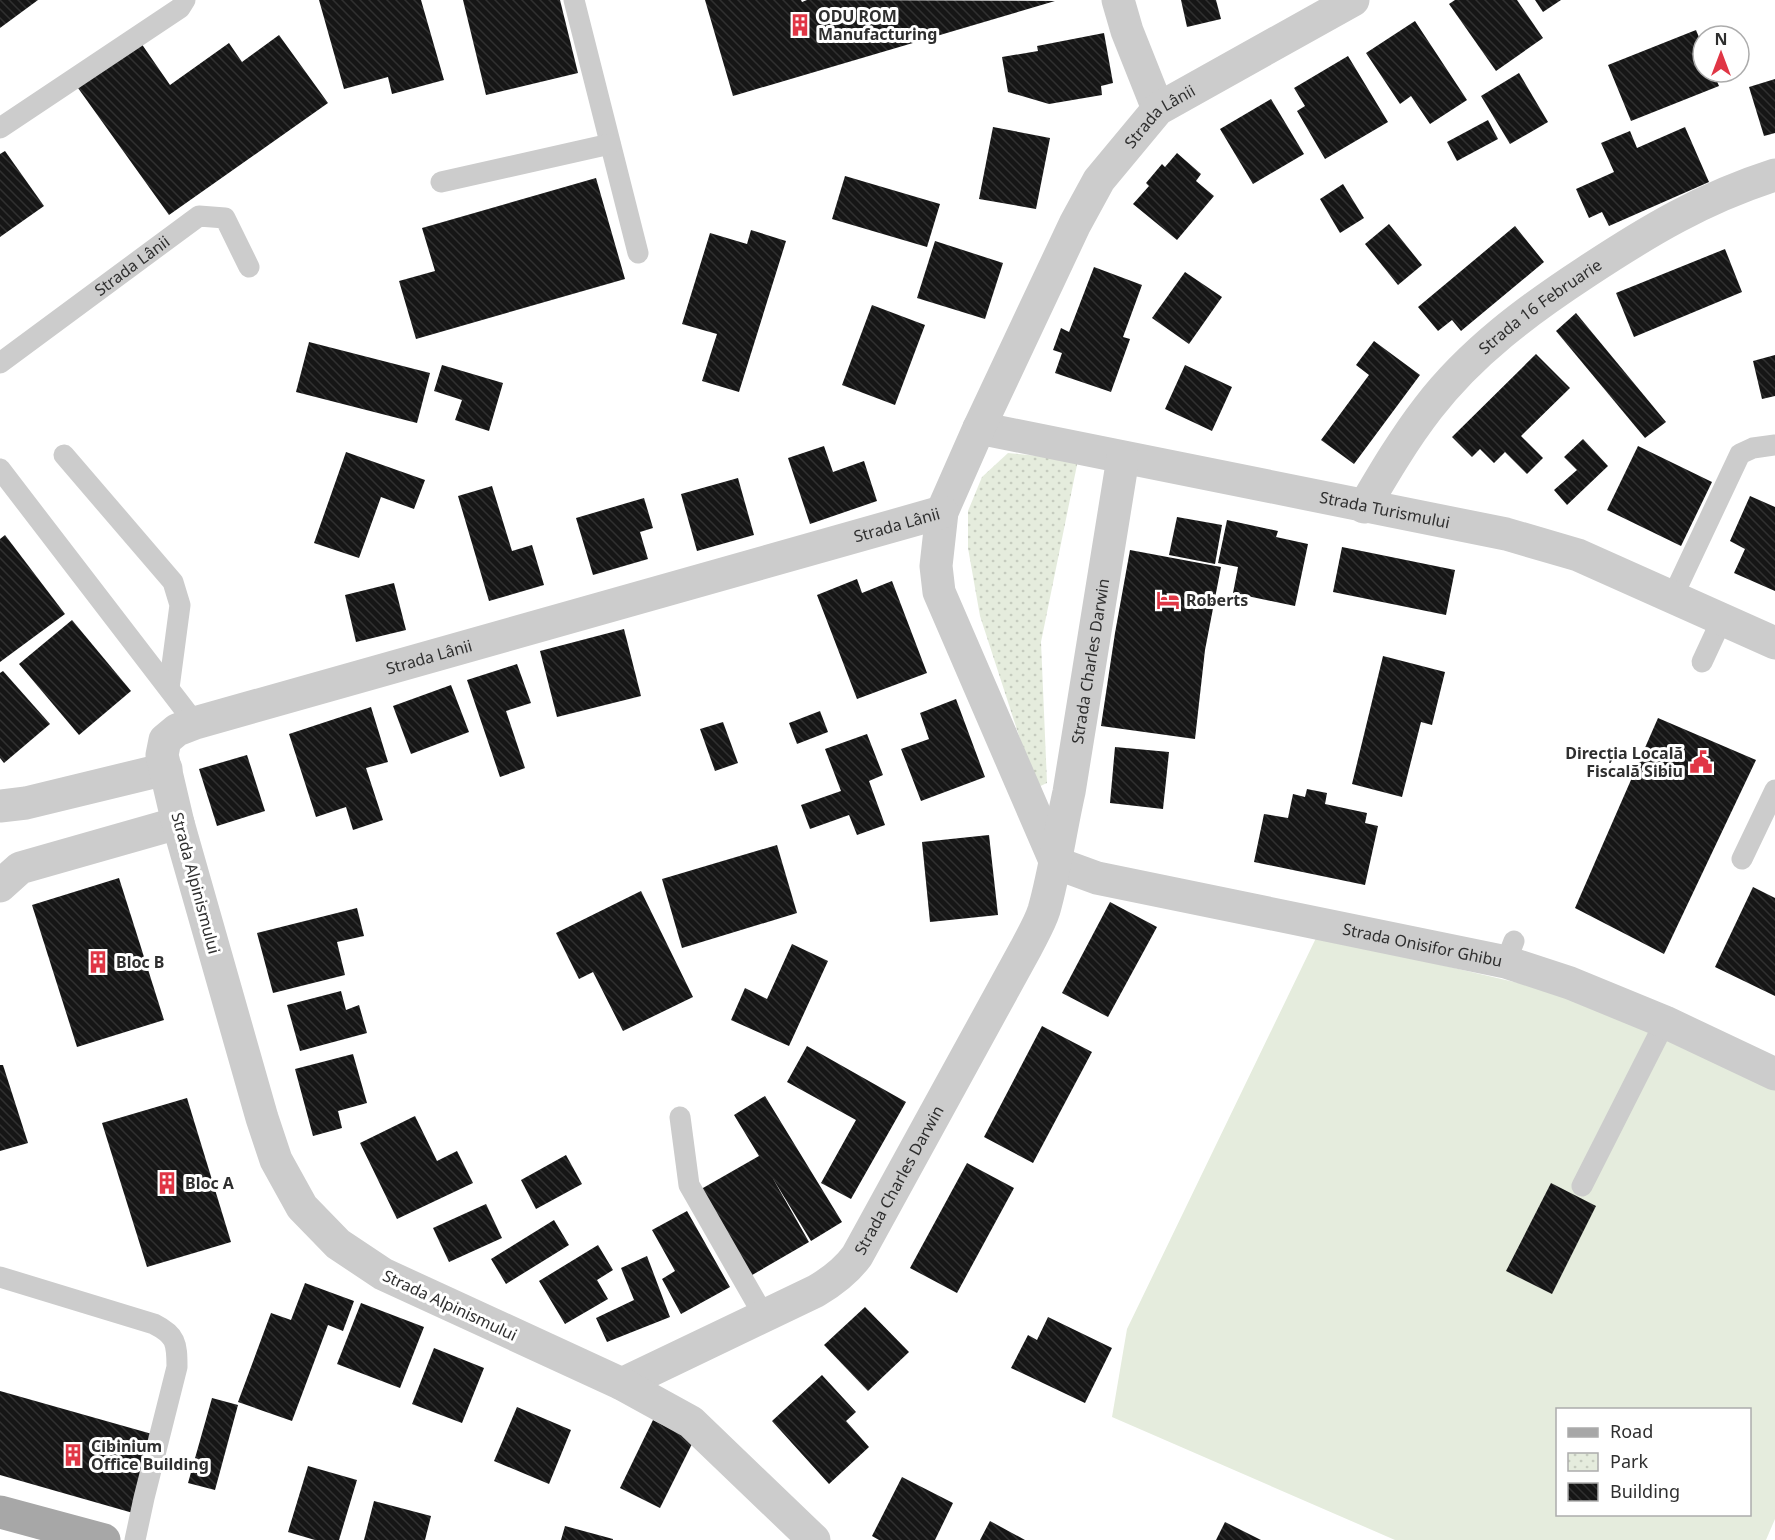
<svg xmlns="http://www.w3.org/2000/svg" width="1775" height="1540" font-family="'Noto Sans',sans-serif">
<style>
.grass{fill:#e5ecdd;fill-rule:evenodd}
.park{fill:url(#park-dots)}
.building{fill:url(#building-back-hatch)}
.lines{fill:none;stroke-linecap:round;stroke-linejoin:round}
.lane{stroke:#ccc;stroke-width:21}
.street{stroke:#ccc;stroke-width:33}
.primary{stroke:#a7a7a7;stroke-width:33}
.labels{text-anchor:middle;stroke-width:6;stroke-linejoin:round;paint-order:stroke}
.poi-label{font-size:16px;font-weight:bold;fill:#2f2f2f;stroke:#fff;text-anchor:start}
.street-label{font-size:16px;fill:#2f2f2f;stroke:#fff}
</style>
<defs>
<pattern id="park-dots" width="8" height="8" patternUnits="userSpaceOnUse" patternTransform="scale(1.5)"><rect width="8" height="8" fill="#e5ecdd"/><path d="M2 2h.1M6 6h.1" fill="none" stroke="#c5cbbe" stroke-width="1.8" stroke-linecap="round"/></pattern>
<pattern id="building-back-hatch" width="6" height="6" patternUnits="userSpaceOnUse" patternTransform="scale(1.5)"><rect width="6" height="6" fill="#161616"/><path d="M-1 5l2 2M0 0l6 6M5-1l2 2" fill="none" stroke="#303030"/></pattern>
</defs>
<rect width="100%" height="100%" fill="#fff"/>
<!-- grass -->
<path class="grass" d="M1317 936 1579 997 1775 1090V1519L1766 1540H1395L1112 1417 1127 1329ZM1558 1410H1750V1514H1558Z"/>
<!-- park -->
<path class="park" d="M1008 453 1078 460 1041 642 1047 783 1036 788 980 616 968 548V511L982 477Z"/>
<!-- building -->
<g class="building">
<path d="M0 0H38L0 28Z"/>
<path d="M319 0H421L444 80 392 94 388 77 344 89Z"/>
<path d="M463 0H560L578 73 486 95Z"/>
<path d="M705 0H801L802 2 807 0 1055 1 733 96Z"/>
<path d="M1181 0H1216L1221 19 1187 27Z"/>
<path d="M1455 0H1517L1543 38 1496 71 1449 4Z"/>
<path d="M1535 0H1561L1543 12Z"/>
<path d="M1415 21 1467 100 1430 124 1411 96 1400 104 1366 53Z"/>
<path d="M1696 30 1703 47V72H1713L1719 86 1631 121 1608 65Z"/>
<path d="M1104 33 1113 83 1101 86 1102 95 1049 104 1008 92 1002 57 1038 51 1037 46Z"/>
<path d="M279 35 328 103 169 215 78 88 141 43 170 85 229 43 242 62Z"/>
<path d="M1348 56 1388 122 1325 159 1297 111 1305 106 1294 88Z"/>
<path d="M1519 73 1548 122 1510 144 1481 96Z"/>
<path d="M1775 79V133L1764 136 1749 87Z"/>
<path d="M1271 99 1304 154 1253 184 1220 129Z"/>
<path d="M1488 120 1498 139 1457 161 1447 142Z"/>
<path d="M993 127 1050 138 1036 209 979 199Z"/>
<path d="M1685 127 1709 182 1609 226 1602 212 1589 218 1576 189 1614 172 1601 143 1630 131 1637 148Z"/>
<path d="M5 151 44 206 0 237V154Z"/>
<path d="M1177 153 1201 174 1196 181 1214 196 1177 240 1133 204 1149 186 1146 183 1162 164 1165 167Z"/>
<path d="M845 176 940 204 927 247 832 219Z"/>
<path d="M596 178 625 279 416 339 399 281 435 271 422 228Z"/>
<path d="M1343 184 1364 218 1340 233 1320 199Z"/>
<path d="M1389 224 1422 265 1398 285 1365 244Z"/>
<path d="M1515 226 1544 262 1461 331 1452 320 1438 331 1418 307Z"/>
<path d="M751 230 786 241 739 392 702 381 717 334 682 324 710 233 747 244Z"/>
<path d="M935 241 1003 263 985 319 917 298Z"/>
<path d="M1725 249 1742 292 1634 337 1616 293Z"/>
<path d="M1094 267 1142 285 1123 337 1130 339 1111 392 1055 373 1062 353 1053 350 1061 328 1069 332Z"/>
<path d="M1185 272 1222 297 1189 344 1152 318Z"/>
<path d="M872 305 925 325 895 405 842 385Z"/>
<path d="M1576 313 1666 422 1645 438 1556 331Z"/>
<path d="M1374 341 1420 375 1354 464 1321 440 1369 375 1356 365Z"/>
<path d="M309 342 430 373 417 423 296 392Z"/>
<path d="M1536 354 1570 388 1521 436 1543 458 1527 474 1505 452 1494 463 1480 449 1472 457 1452 437Z"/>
<path d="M1775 355V396L1762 399 1753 361Z"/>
<path d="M442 365 503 383 489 431 455 420 462 400 434 391Z"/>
<path d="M1185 365 1232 387 1212 431 1165 409Z"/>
<path d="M1583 439 1608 466 1567 505 1554 490 1577 470 1564 457Z"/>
<path d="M824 446 833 472 864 461 877 501 810 524 788 458Z"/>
<path d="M1638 446 1712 482 1681 546 1607 510Z"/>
<path d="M346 452 425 480 414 509 381 497 359 558 314 543Z"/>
<path d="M738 478 754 535 697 551 681 494Z"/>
<path d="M492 486 512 551 532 545 544 585 489 601 458 496Z"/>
<path d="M1750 496 1775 507V591L1734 573 1745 549 1730 541Z"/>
<path d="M644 498 653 528 640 532 648 559 593 575 576 518Z"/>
<path d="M1177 517 1222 525 1215 564 1169 555Z"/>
<path d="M1227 520 1278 531 1276 537 1308 544 1295 606 1233 593 1238 567 1218 563Z"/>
<path d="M5 535 65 614 0 662V539Z"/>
<path d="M1342 547 1455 570 1446 615 1333 592Z"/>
<path d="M1130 550 1221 567 1205 650 1195 739 1101 726 1115 633Z"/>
<path d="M857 579 862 593 892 581 927 673 857 699 817 595Z"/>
<path d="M394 583 406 630 356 642 345 595Z"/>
<path d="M72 620 131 691 79 735 19 664Z"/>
<path d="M624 629 641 696 557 717 540 651Z"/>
<path d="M1383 656 1445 672 1432 725 1421 722 1402 797 1352 784Z"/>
<path d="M517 664 531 703 506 711 525 768 500 777 467 680Z"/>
<path d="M3 671 50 724 4 763 0 758V673Z"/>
<path d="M451 685 469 732 411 754 393 706Z"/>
<path d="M956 699 985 777 921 801 901 749 929 739 920 713Z"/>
<path d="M371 707 388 762 366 768 383 820 353 830 346 807 316 817 289 734Z"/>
<path d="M820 711 828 732 797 744 789 723Z"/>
<path d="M1658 718 1756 760 1664 954 1575 908Z"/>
<path d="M723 722 738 763 715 771 700 729Z"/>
<path d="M867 734 883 775 869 781 885 825 857 835 849 815 810 829 801 805 841 791 825 749Z"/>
<path d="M1115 747 1169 752 1163 809 1110 803Z"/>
<path d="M247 755 265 811 217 826 199 769Z"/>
<path d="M1307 789 1327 793 1325 804 1367 813 1365 823 1378 826 1365 885 1254 862 1264 814 1288 818 1293 794 1305 797Z"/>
<path d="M989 835 998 915 930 922 922 842Z"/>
<path d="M777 845 797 913 682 948 662 879Z"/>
<path d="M119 878 164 1020 77 1047 32 905Z"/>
<path d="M1753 887 1775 898V996L1715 967Z"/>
<path d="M641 891 693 997 623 1031 593 972 579 979 556 933Z"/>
<path d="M1110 902 1157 927 1108 1017 1062 993Z"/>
<path d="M357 908 364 936 337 942 345 975 273 993 257 933Z"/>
<path d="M792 944 828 961 789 1046 731 1020 745 988 767 999Z"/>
<path d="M341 991 346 1010 359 1005 367 1033 300 1051 287 1005Z"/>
<path d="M1042 1026 1092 1052 1033 1163 984 1137Z"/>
<path d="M807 1046 906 1102 851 1199 821 1183 856 1120 787 1082Z"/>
<path d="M353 1054 367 1103 338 1111 342 1128 313 1136 295 1069Z"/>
<path d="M0 1065H3L28 1143 0 1151Z"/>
<path d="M765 1096 842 1222 811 1241 772 1177 809 1242 747 1278 696 1192 759 1156 734 1115Z"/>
<path d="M187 1098 231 1242 147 1267 102 1123Z"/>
<path d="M415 1116 437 1161 457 1151 473 1183 397 1219 360 1143Z"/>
<path d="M566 1155 582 1184 536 1209 521 1180Z"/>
<path d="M967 1163 1014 1188 957 1293 910 1268Z"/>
<path d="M1551 1183 1596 1206 1552 1294 1506 1271Z"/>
<path d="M486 1204 502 1238 449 1262 433 1228Z"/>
<path d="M687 1211 730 1287 681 1314 662 1279 675 1271 652 1230Z"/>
<path d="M554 1220 569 1245 506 1284 491 1259Z"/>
<path d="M598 1245 613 1270 597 1280 608 1299 565 1324 539 1281Z"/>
<path d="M647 1256 670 1317 607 1342 596 1318 634 1300 621 1268Z"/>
<path d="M305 1283 354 1301 343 1331 328 1325 292 1421 238 1402 271 1313 291 1320Z"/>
<path d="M361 1303 424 1327 400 1388 337 1364Z"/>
<path d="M865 1307 909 1352 868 1391 824 1345Z"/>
<path d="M1048 1317 1112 1348 1085 1403 1011 1368 1028 1335 1037 1340Z"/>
<path d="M434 1348 484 1368 462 1423 412 1404Z"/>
<path d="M822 1375 856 1412 846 1421 869 1447 829 1484 772 1421Z"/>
<path d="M0 1391 152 1434 133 1513 0 1475Z"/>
<path d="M212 1398 238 1405 215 1490 188 1483Z"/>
<path d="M517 1407 571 1430 549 1484 494 1461Z"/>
<path d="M653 1420 694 1440 660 1508 620 1488Z"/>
<path d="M308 1466 357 1480 339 1540H315L288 1532Z"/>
<path d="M902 1477 953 1503 935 1540H879L872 1536Z"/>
<path d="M374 1501 431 1516 425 1540H364Z"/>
<path d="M990 1521 1025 1540H980Z"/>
<path d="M1225 1522 1261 1540H1216Z"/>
<path d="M565 1526 613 1539V1540H561Z"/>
</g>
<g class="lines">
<!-- lane -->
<g class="lane">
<path d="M574 0 638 253"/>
<path d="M0 128 180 8 185 0"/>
<path d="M441 182 610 144"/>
<path id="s1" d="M0 363 199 216 225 218 249 267"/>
<path d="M64 455 173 582 180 605 169 688"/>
<path d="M0 469 195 723"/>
<path d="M1673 596 1740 454 1753 448 1775 445"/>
<path d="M1702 662 1722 619"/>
<path d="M1742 859 1775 790"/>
<path d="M1506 962 1514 941"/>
<path d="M680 1117 689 1185 764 1316"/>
<path d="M1582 1186 1665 1022"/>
<path d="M0 1277 154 1324C176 1335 177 1343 177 1367L144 1498 135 1540"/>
</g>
<!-- street -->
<g class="street">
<path d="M1118 0 1127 31 1158 109"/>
<path id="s2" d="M979 428 1506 534 1578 555 1775 643"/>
<path id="s3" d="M1364 507C1384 473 1404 439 1428 408 1471 352 1528 310 1586 272 1648 231 1703 198 1775 175"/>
<path d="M0 806 26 803 166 769"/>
<path id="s4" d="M1056 863 939 592 936 566 942 512 979 428 1075 224 1099 180 1158 109 1353 0"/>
<path id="s5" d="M1056 863 1097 878 1506 962 1570 983 1665 1022 1775 1074"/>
<path d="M0 886 20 868 178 823"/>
<path id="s6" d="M622 1384 816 1291C833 1281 846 1271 857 1256L1026 948C1032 936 1040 923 1044 910 1055 871 1060 832 1069 792L1123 458"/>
<path id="s7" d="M814 1540 691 1422 622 1384 383 1274 338 1244 302 1207 276 1160 262 1118 178 823 162 755 165 740 177 730 195 723 942 512"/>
</g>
<!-- primary -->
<path class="primary" d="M0 1512 104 1540"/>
</g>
<!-- icons -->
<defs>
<g id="building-bare" transform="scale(1.8)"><path d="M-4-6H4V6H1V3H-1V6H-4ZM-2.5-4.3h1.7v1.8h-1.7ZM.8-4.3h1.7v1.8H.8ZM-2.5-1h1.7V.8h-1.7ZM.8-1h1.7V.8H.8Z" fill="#e03645" stroke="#fff" stroke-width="2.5" paint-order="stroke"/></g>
<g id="hotel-bare" transform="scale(1.8)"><path d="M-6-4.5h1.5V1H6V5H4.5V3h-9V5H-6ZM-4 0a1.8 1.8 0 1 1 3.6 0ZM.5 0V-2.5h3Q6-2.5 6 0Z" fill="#e03645" stroke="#fff" stroke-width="2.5" paint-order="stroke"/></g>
<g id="civic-bare" transform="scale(1.8)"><path d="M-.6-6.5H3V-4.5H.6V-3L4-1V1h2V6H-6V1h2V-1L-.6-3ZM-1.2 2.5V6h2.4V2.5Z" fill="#e03645" stroke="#fff" stroke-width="2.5" paint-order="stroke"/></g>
</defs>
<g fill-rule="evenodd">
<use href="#building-bare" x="800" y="25"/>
<use href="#hotel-bare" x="1168" y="600"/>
<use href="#civic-bare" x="1701" y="762"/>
<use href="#building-bare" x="98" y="962"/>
<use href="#building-bare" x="167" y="1183"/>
<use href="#building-bare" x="73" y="1455"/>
</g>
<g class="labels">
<!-- poi labels -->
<g class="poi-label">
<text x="818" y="22">ODU ROM<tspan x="818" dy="18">Manufacturing</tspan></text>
<text x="1186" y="606">Roberts</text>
<text x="1683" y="759" text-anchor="end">Direcția Locală<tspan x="1683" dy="18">Fiscală Sibiu</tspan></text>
<text x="116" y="968">Bloc B</text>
<text x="185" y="1189">Bloc A</text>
<text x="91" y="1452">Cibinium<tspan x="91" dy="18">Office Building</tspan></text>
</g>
<!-- street labels -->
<g class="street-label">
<text dy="6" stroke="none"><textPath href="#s4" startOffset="832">Strada Lânii</textPath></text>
<text dy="6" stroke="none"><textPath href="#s1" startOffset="164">Strada Lânii</textPath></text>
<text dy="6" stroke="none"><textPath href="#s3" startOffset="270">Strada 16 Februarie</textPath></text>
<text dy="6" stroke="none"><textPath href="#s2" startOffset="414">Strada Turismului</textPath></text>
<text dy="6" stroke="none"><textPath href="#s7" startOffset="1872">Strada Lânii</textPath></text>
<text dy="6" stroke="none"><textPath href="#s7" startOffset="1386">Strada Lânii</textPath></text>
<text dy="6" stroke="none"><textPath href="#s6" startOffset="916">Strada Charles Darwin</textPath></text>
<text transform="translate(196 883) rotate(75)" y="6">Strada Alpinismului</text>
<text dy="6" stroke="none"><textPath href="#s5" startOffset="376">Strada Onisifor Ghibu</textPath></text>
<text dy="6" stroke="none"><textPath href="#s6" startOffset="356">Strada Charles Darwin</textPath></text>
<text transform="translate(450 1305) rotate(25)" y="6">Strada Alpinismului</text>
</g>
</g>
<!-- legend -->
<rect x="1556" y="1408" width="195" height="108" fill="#ffffff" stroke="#acacac" stroke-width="1.5"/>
<rect x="1568" y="1428" width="30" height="9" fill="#a7a7a7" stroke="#acacac" stroke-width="1.5"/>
<text x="1610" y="1438" font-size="18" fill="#2f2f2f">Road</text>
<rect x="1568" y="1453" width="30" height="18" fill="url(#park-dots)" stroke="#acacac" stroke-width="1.5"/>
<text x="1610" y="1468" font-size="18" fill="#2f2f2f">Park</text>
<rect x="1568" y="1483" width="30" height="18" fill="url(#building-back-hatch)" stroke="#acacac" stroke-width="1.5"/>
<text x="1610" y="1498" font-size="18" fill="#2f2f2f">Building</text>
<!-- north arrow -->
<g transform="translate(1721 54)"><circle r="28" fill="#ffffff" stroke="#acacac" stroke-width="1.5"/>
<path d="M0-4.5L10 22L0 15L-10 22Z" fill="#e03645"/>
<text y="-9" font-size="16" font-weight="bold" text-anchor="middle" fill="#2f2f2f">N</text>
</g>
</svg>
